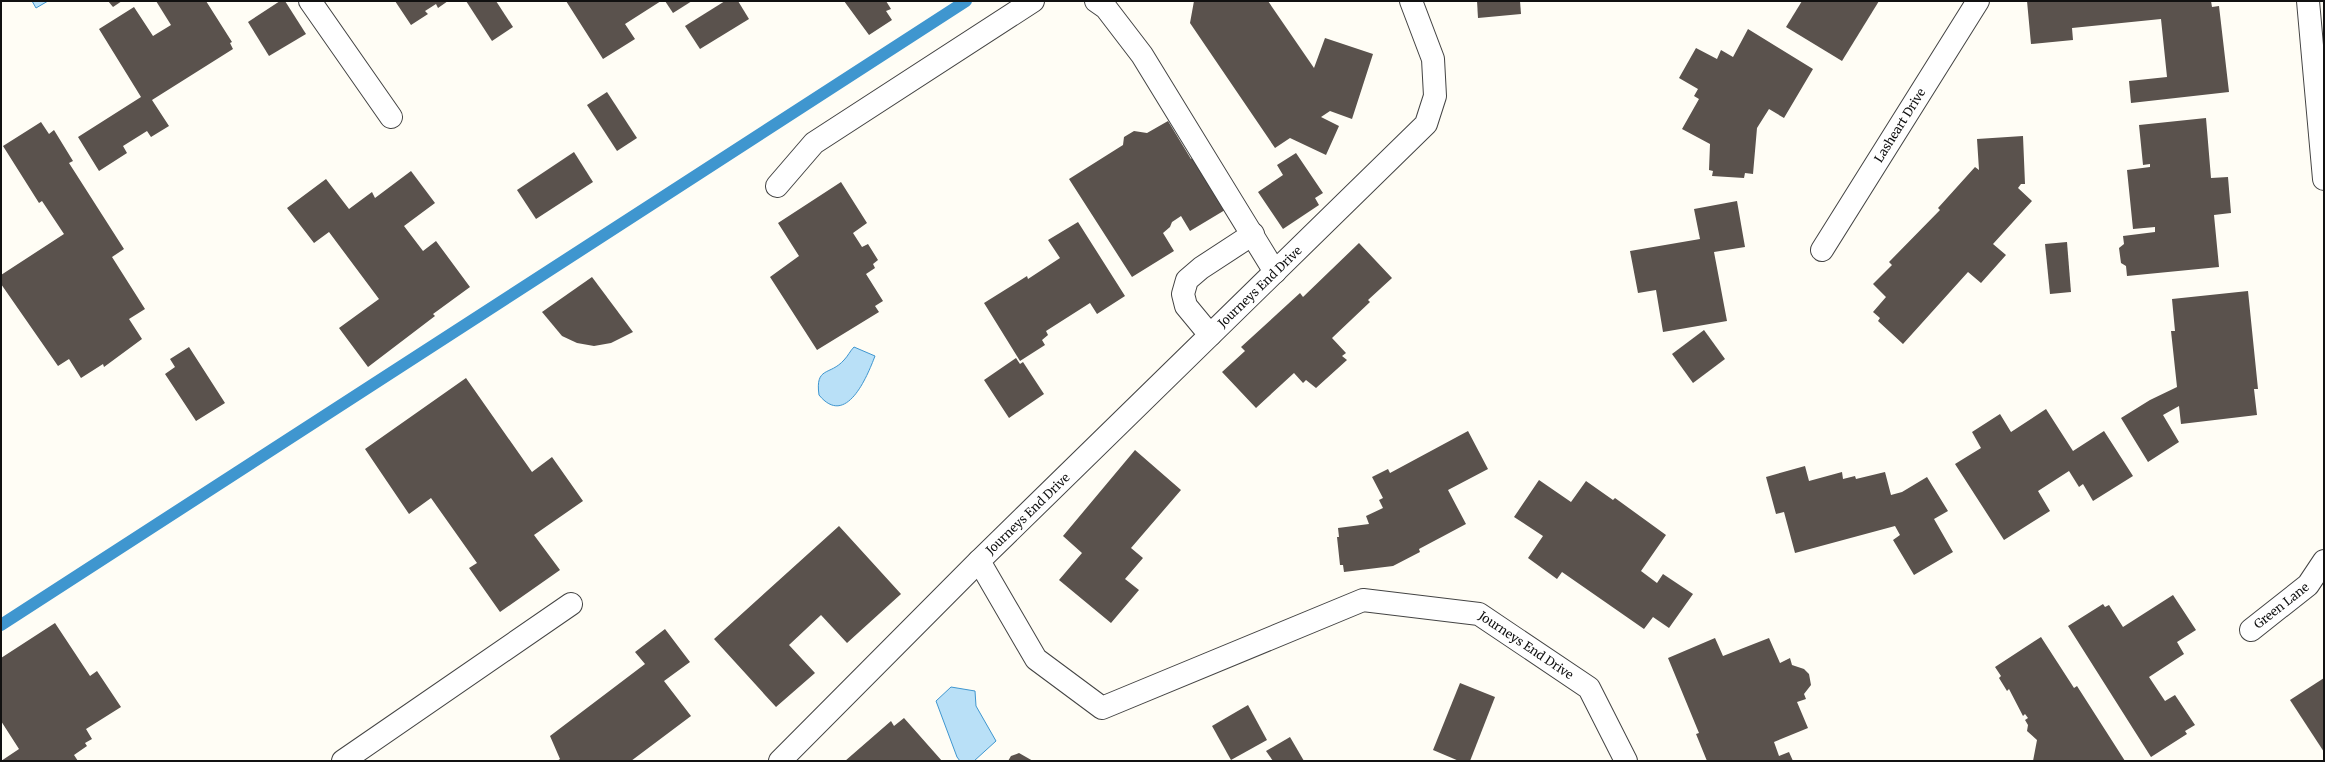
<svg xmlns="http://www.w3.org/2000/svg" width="2325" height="762" font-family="Merriweather,serif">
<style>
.water{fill:#b9e0f7;stroke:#3f96cf}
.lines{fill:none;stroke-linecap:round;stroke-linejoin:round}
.stream{stroke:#3f96cf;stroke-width:12}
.building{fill:#5a524d}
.lane-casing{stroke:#444;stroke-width:24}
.street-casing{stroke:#444;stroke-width:24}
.lane{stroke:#fff;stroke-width:22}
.street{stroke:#fff;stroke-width:22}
.labels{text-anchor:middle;stroke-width:4;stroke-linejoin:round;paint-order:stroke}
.street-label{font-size:12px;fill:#111;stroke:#fff}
</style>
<rect width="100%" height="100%" fill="#fffdf5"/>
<!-- water -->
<g class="water">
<path d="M32 1H48L36 8Z"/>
<path d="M854 347 875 356C867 377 846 428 819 395 815 366 830 376 844 360 848 356 850 351 854 347Z"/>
<path d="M951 687 975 691 976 706 996 741 974 761H960L957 757 936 701Z"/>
</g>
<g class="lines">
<!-- stream -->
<path class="stream" d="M1 625 966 1"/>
</g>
<!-- building -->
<g class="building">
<path d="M108 1H122L113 7Z"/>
<path d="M156 1H206L232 42 230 43 233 49 152 100 169 126 151 137 147 131 123 146 127 153 99 171 78 137 141 97 99 29 134 7 153 36 171 25Z"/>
<path d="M280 1H285L306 34 269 56 248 22Z"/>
<path d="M395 1H448L438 8 436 4 425 11 428 14 411 25Z"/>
<path d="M466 1H496L513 27 492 41Z"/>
<path d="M566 1H661L625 24 635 39 603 59Z"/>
<path d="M665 1H692L673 13Z"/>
<path d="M725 1H738L749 19 700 49 685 26Z"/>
<path d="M844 1H886L891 9 886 11 892 20 869 35Z"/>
<path d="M1194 1H1268L1314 68 1325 38 1373 54 1352 119 1330 111 1321 117 1339 126 1326 155 1290 138 1275 148 1190 23Z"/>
<path d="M1477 1H1520L1521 14 1478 18Z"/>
<path d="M1802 1H1879L1842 61 1786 27Z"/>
<path d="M2027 1H2211L2212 7 2219 6 2229 92 2131 103 2129 81 2167 77 2161 19 2072 28 2073 40 2031 44Z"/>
<path d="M1748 29 1813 69 1784 118 1769 109 1757 128 1753 174 1745 173 1744 178 1712 176 1713 171 1709 170 1710 144 1682 129 1699 99 1694 96 1698 89 1679 78 1696 48 1717 59 1721 50 1733 57Z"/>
<path d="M607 92 637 138 617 151 587 105Z"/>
<path d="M2206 118 2211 178 2228 177 2231 213 2214 215 2219 267 2127 276 2126 266 2121 263 2119 248 2124 244 2123 236 2155 232V227L2133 229 2127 170 2150 167V164L2143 165 2139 125Z"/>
<path d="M1168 121 1191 159 1194 157 1225 210 1190 231 1181 216 1172 222 1170 227 1163 233 1174 251 1132 277 1069 179 1123 145 1124 137 1134 131 1147 133Z"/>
<path d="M41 122 49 134 54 130 73 161 69 163 124 249 112 257 145 309 129 319 142 339 104 367 103 364 81 378 69 359 58 366 1 284V275L64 234 42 201 39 203 3 146Z"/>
<path d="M2023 136 2025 184H2021L2018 188 2032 201 1993 244 2006 255 1981 283 1968 272 1903 344 1878 321 1880 318 1873 312 1886 297 1873 284 1892 265 1889 262 1940 210 1938 208 1975 167 1979 170 1977 139Z"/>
<path d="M574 152 593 182 536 219 517 190Z"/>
<path d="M1296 153 1323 193 1315 198 1319 205 1283 229 1258 192 1283 175 1277 165Z"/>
<path d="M411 171 435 203 404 226 423 251 436 241 470 287 433 314 435 316 368 367 339 328 379 299 329 232 314 243 287 208 326 179 349 209 372 192 375 198Z"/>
<path d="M841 182 867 223 853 233 862 247 868 244 878 260 873 264 875 268 866 274 883 301 875 306 879 312 817 350 770 277 799 256 778 223Z"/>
<path d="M1737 201 1745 247 1714 252 1727 321 1663 332 1656 290 1638 293 1630 251 1700 239 1694 209Z"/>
<path d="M1078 222 1125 296 1097 314 1090 303 1046 331 1048 335 1042 340 1045 345 1020 361 984 303 1027 276 1028 279 1060 258 1048 240Z"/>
<path d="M2067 242 2071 292 2050 294 2045 244Z"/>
<path d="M1359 243 1392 278 1368 300 1370 302 1332 338 1346 353 1342 356 1347 360 1316 388 1306 380 1303 383 1294 373 1256 408 1222 372 1245 351 1241 347 1300 293 1303 297Z"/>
<path d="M592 277 633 332 611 343 594 346 577 343 562 336 542 312Z"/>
<path d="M2248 291 2258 389H2254L2257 415 2181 424 2179 406 2163 415 2179 442 2148 462 2121 418 2150 400 2177 387 2171 331H2175L2172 299Z"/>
<path d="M1704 330 1725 359 1693 383 1672 354Z"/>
<path d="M189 347 225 403 196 421 165 374 175 367 170 359Z"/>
<path d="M1016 358 1020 364 1023 362 1044 394 1009 418 984 380Z"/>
<path d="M466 378 532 472 552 457 583 501 534 535 560 570 500 612 469 568 477 563 431 498 409 514 365 449Z"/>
<path d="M2046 409 2073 451 2104 431 2133 476 2093 501 2083 484 2079 487 2069 471 2038 491 2050 511 2004 540 1955 464 1981 448 1972 432 2000 414 2011 432Z"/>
<path d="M1468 431 1488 469 1448 490 1466 524 1419 549 1420 552 1393 566 1344 572 1343 565H1340L1337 537H1339L1338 528 1369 524 1366 516 1383 508 1379 500 1383 498 1372 477 1388 469 1390 473Z"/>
<path d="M1135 450 1181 490 1131 548 1143 558 1125 579 1139 590 1111 623 1059 580 1082 553 1063 536Z"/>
<path d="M1805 466 1809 481 1842 472 1843 479 1855 476 1856 479 1885 472 1891 495 1902 492 1927 477 1948 511 1934 519 1953 552 1914 575 1893 540 1900 535 1895 526 1795 553 1784 512 1776 514 1766 477Z"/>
<path d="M1539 480 1571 502 1586 481 1613 500 1615 498 1666 535 1641 571 1657 583 1663 574 1693 594 1669 628 1653 617 1644 629 1562 572 1557 579 1528 558 1543 536 1514 517Z"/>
<path d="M839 526 901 594 847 643 821 615 789 645 815 673 776 707 714 639Z"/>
<path d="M2173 595 2196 630 2177 642 2184 654 2149 677 2165 701 2175 695 2195 725 2185 731 2187 734 2151 757 2068 626 2103 604 2105 607 2109 605 2123 627Z"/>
<path d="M55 623 90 676 97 671 121 707 86 729 92 739 85 743 87 746 74 755 78 761H1L19 749 1 721V658Z"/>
<path d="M665 629 690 662 664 681 691 716 631 761H557L560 759 550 736 645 664 635 652Z"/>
<path d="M2041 637 2074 688 2077 686 2125 761H2033L2037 740 2027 731 2028 725 2025 720 2028 718 2025 714 2023 716 2009 689 2007 691 1999 678 2001 676 1995 667Z"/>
<path d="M1715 638 1723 656 1769 638 1780 663 1790 658 1792 665 1804 669 1809 674 1811 685 1804 694 1806 699 1797 702 1808 728 1774 742 1779 756 1789 752 1793 761H1707L1696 734 1699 733 1668 658Z"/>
<path d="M2324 678V752L2290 700Z"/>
<path d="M1460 683 1495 697 1470 761H1459L1433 750Z"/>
<path d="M1248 705 1267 740 1231 760 1212 726Z"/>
<path d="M904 718 942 761H845L891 721 894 726Z"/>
<path d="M1290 737 1304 761H1273L1266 751Z"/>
<path d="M1019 753 1033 761H1008L1011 756Z"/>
</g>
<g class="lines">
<!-- lane casing -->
<g class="lane-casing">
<g id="lane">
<path d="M1096 1 1106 8 1142 55 1275 272"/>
<path d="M777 186 814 143 1033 1"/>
<path d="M1210 335 1186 306 1183 294 1187 280 1201 268 1253 234"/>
<path d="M343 761 571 604"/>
<path d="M780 761 979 561"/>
</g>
</g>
<!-- street casing -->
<g class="street-casing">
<g id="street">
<path d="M310 1 391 117"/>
<path id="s1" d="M1411 1 1433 59 1435 96 1426 124 979 561 1036 659 1102 708 1363 600 1479 614 1589 688 1626 761"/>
<path d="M2308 1 2324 179"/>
<path id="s2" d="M1822 250 1978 1"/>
<path id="s3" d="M2251 630 2308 585 2324 561"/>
</g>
</g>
<!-- lane -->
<use href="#lane" class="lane"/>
<!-- street -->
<use href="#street" class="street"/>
</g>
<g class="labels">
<!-- street labels -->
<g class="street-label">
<text dy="4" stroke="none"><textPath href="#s2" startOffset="147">Lasheart Drive</textPath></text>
<text transform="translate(1260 287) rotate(-44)" y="4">Journeys End Drive</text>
<text transform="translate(1028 514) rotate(-44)" y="4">Journeys End Drive</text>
<text dy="4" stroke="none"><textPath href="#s3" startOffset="39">Green Lane</textPath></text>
<text dy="4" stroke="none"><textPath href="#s1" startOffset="1405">Journeys End Drive</textPath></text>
</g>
</g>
<!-- border -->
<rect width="2325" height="762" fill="none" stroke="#111111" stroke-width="4"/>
</svg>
